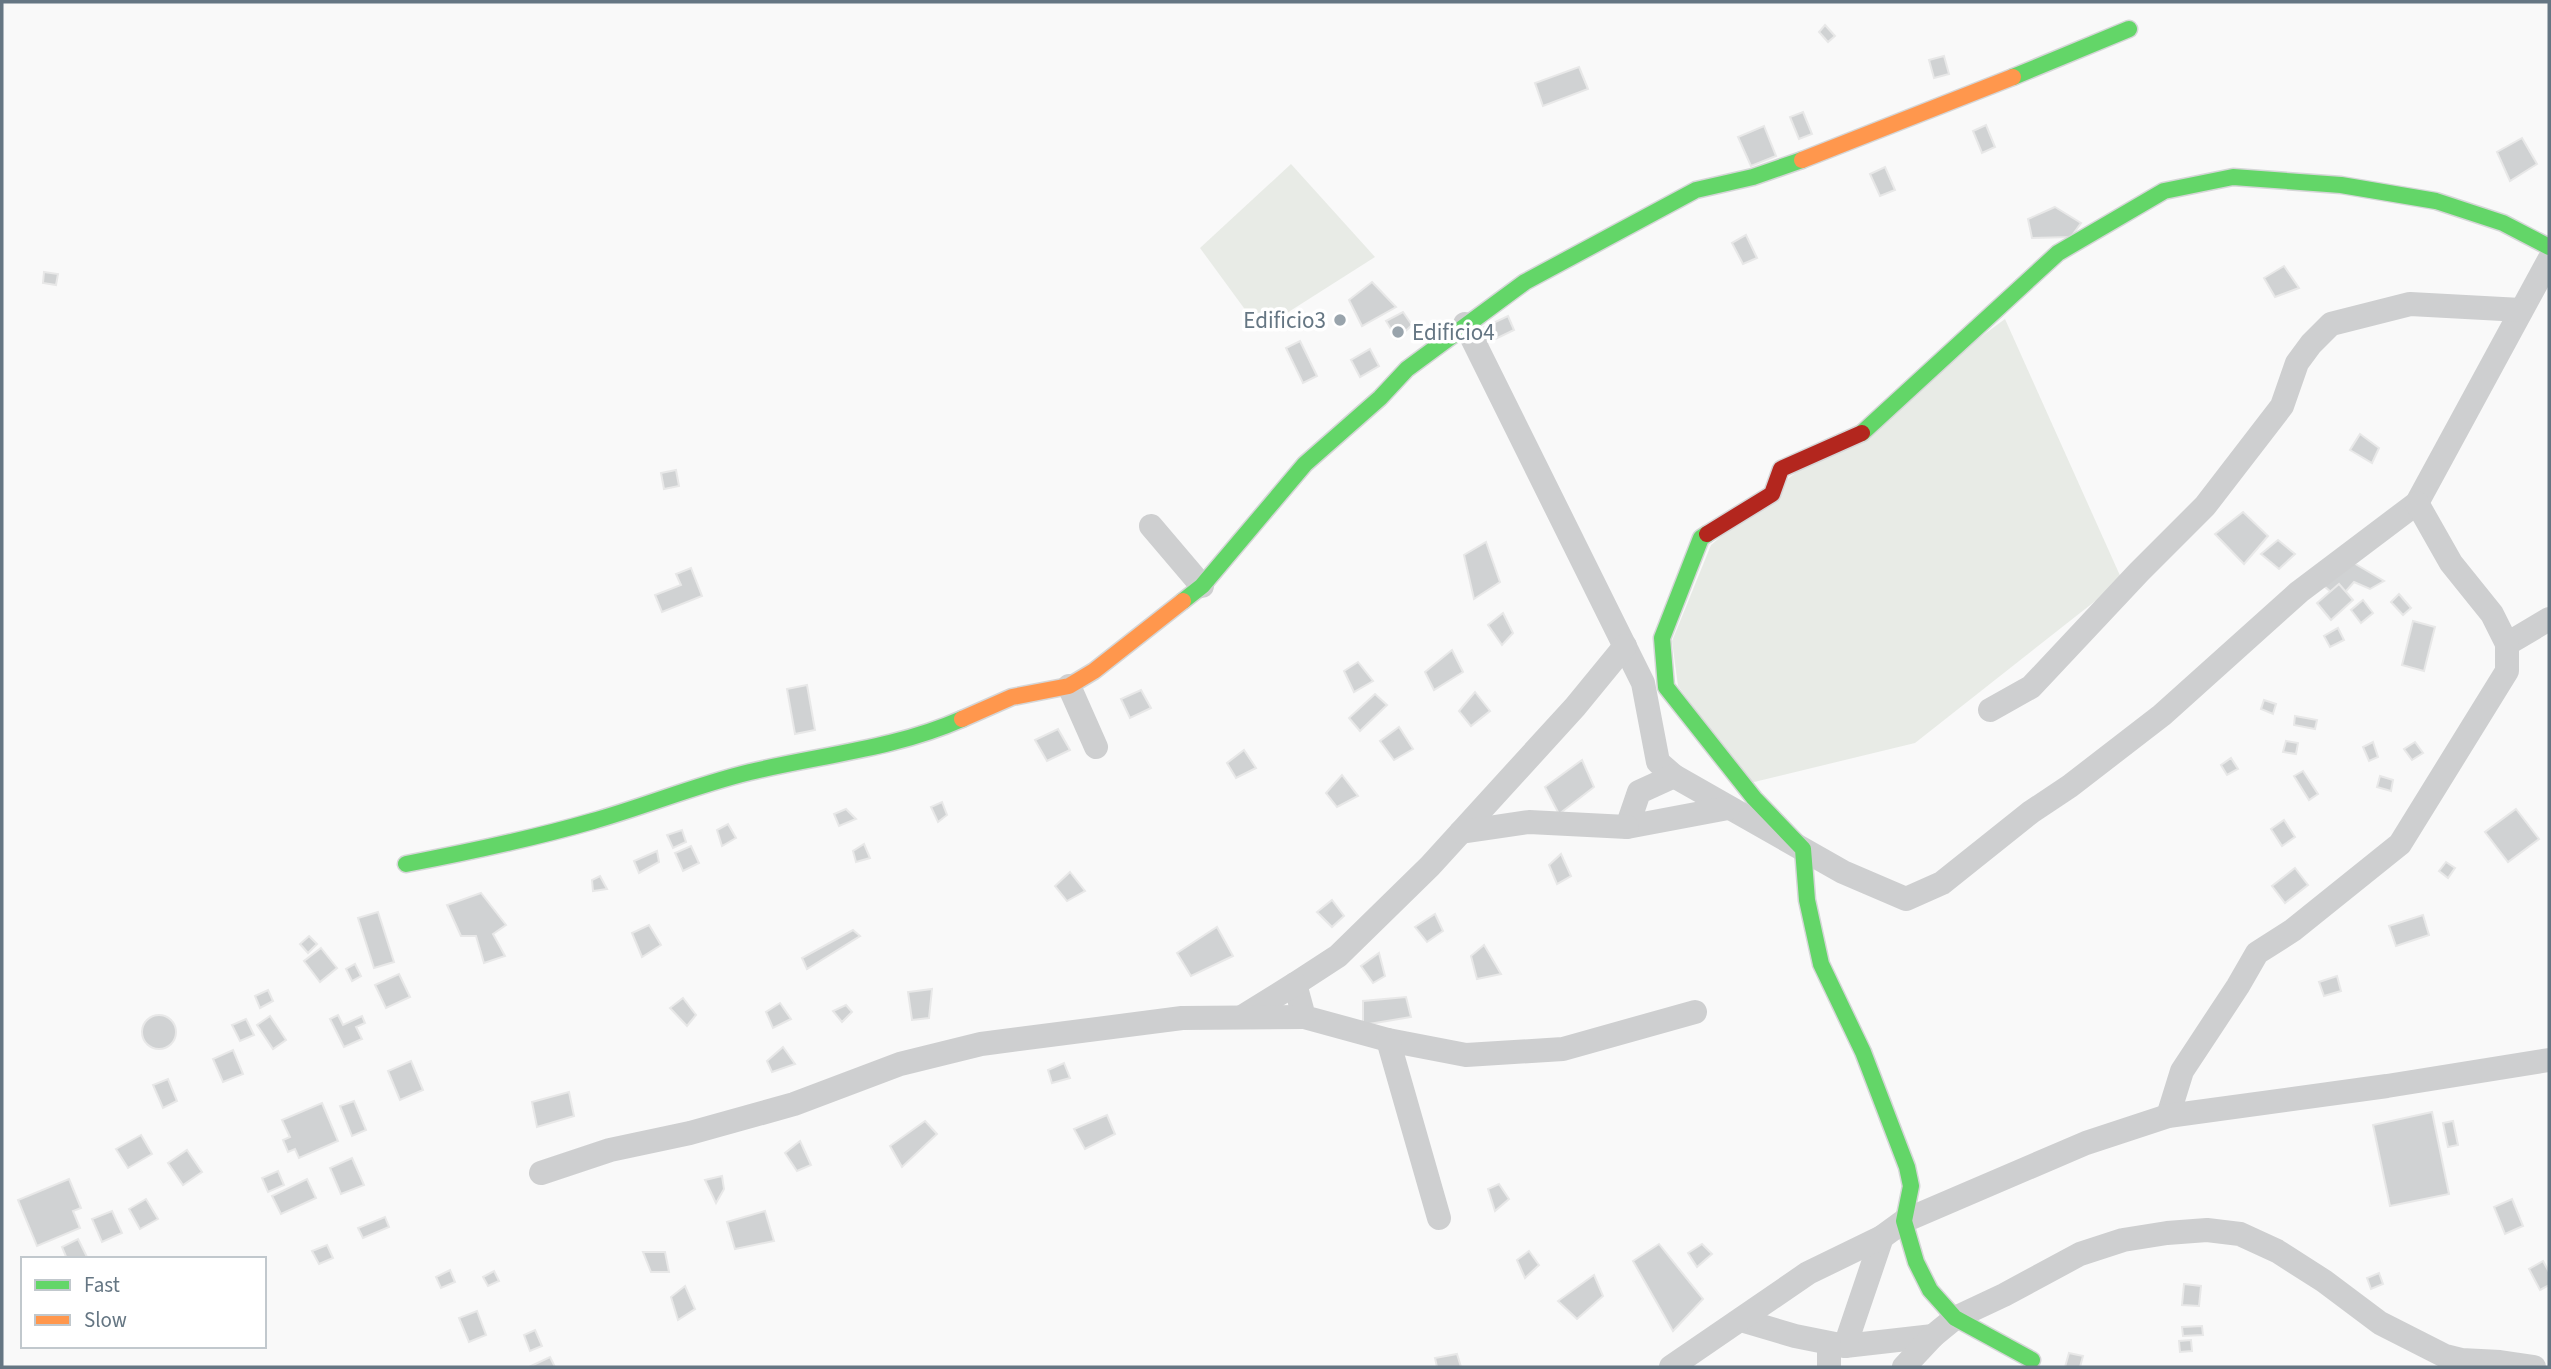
<svg xmlns="http://www.w3.org/2000/svg" width="2551" height="1369" font-family="'Source Sans 3',sans-serif">
<style>
.green{fill:#e8ebe6}
.building{fill:#d0d2d3;stroke:#e8e8e8;stroke-width:2}
.lines{fill:none;stroke-linecap:round;stroke-linejoin:round}
.fast-casing{stroke:#d5d6d7;stroke-width:19}
.slow-casing{stroke:#d5d6d7;stroke-width:19}
.jam-casing{stroke:#d5d6d7;stroke-width:19}
.street{stroke:#cecfd0;stroke-width:24}
.fast{stroke:#63d668;stroke-width:16}
.slow{stroke:#ff974d;stroke-width:16}
.jam{stroke:#b3261e;stroke-width:16}
.poi-dot{fill:#99a4ac;stroke:#fff;stroke-width:2.5}
.labels{text-anchor:middle;stroke-width:7;stroke-linejoin:round;paint-order:stroke}
.poi-label{font-size:23px;fill:#657683;stroke:#fff;text-anchor:end}
</style>
<rect width="100%" height="100%" fill="#f9f9f9"/>
<!-- green -->
<g class="green">
<path d="M1291 164 1375 257 1260 330 1200 248Z"/>
<path d="M2005 319 2122 580 1915 743 1750 783 1678 686 1672 641 1711 545 1790 477Z"/>
</g>
<!-- building -->
<g class="building">
<path d="M1825 25 1835 36 1828 42 1819 32Z"/>
<path d="M1944 56 1949 74 1934 78 1929 60Z"/>
<path d="M1579 67 1588 89 1543 106 1535 83Z"/>
<path d="M1803 112 1812 134 1799 139 1790 117Z"/>
<path d="M1986 125 1995 147 1982 153 1973 131Z"/>
<path d="M1764 126 1776 156 1751 166 1738 137Z"/>
<path d="M2522 138 2537 164 2510 181 2497 152Z"/>
<path d="M1885 167 1895 190 1880 196 1870 174Z"/>
<path d="M2055 207 2081 223 2071 237 2032 238 2028 219Z"/>
<path d="M1746 235 1757 258 1743 264 1732 243Z"/>
<path d="M2284 266 2299 288 2275 297 2264 278Z"/>
<path d="M44 272 58 274 56 285 43 283Z"/>
<path d="M1372 282 1396 307 1362 326 1349 300Z"/>
<path d="M1403 312 1412 325 1397 339 1386 321Z"/>
<path d="M1508 316 1514 330 1483 345 1476 331Z"/>
<path d="M1300 341 1317 376 1303 383 1286 348Z"/>
<path d="M1370 349 1379 366 1360 377 1351 360Z"/>
<path d="M2360 434 2379 448 2372 463 2350 450Z"/>
<path d="M676 470 679 486 664 489 661 473Z"/>
<path d="M2243 512 2268 536 2244 564 2215 534Z"/>
<path d="M2278 540 2295 554 2279 569 2261 554Z"/>
<path d="M1486 542 1500 582 1474 599 1464 555Z"/>
<path d="M2347 559 2384 581 2370 589 2354 582 2339 599 2316 579Z"/>
<path d="M691 568 702 596 662 612 655 595 681 585 676 574Z"/>
<path d="M2339 584 2353 600 2331 620 2317 603Z"/>
<path d="M2399 594 2411 608 2403 615 2391 602Z"/>
<path d="M2363 600 2373 613 2361 623 2351 610Z"/>
<path d="M1503 613 1513 633 1502 645 1488 625Z"/>
<path d="M2413 621 2435 627 2424 671 2402 665Z"/>
<path d="M2338 628 2344 640 2330 647 2324 636Z"/>
<path d="M1452 650 1463 672 1434 690 1425 672Z"/>
<path d="M1358 662 1373 681 1354 692 1344 671Z"/>
<path d="M807 685 815 730 795 734 787 689Z"/>
<path d="M1141 690 1151 708 1130 718 1121 699Z"/>
<path d="M1475 692 1490 711 1471 726 1459 711Z"/>
<path d="M1375 694 1387 705 1360 731 1349 718Z"/>
<path d="M2264 700 2276 704 2273 714 2261 709Z"/>
<path d="M2295 716 2317 720 2315 729 2294 725Z"/>
<path d="M1399 727 1413 749 1394 760 1380 741Z"/>
<path d="M1058 729 1070 750 1047 761 1035 740Z"/>
<path d="M2286 741 2298 743 2296 754 2283 752Z"/>
<path d="M2373 742 2378 757 2369 761 2363 747Z"/>
<path d="M2415 742 2423 753 2412 760 2404 749Z"/>
<path d="M1244 750 1256 768 1236 778 1227 763Z"/>
<path d="M2231 758 2238 769 2227 775 2221 765Z"/>
<path d="M1582 760 1594 787 1559 814 1545 787Z"/>
<path d="M2303 771 2318 794 2309 800 2294 776Z"/>
<path d="M1342 775 1358 796 1337 807 1326 793Z"/>
<path d="M2380 776 2393 780 2391 791 2377 787Z"/>
<path d="M942 802 947 815 938 822 931 807Z"/>
<path d="M846 809 856 819 839 826 834 814Z"/>
<path d="M2516 809 2539 839 2508 862 2485 832Z"/>
<path d="M2284 820 2295 837 2282 846 2271 829Z"/>
<path d="M728 824 736 838 722 846 717 830Z"/>
<path d="M682 830 686 842 673 848 667 835Z"/>
<path d="M864 844 870 858 856 862 853 851Z"/>
<path d="M691 846 699 863 683 871 675 853Z"/>
<path d="M657 851 659 862 639 873 634 861Z"/>
<path d="M1561 854 1571 876 1557 884 1549 865Z"/>
<path d="M2446 862 2455 868 2448 878 2439 871Z"/>
<path d="M2295 868 2308 885 2285 903 2272 886Z"/>
<path d="M1070 872 1085 891 1067 901 1055 886Z"/>
<path d="M600 876 607 889 593 891 592 880Z"/>
<path d="M481 893 506 925 493 934 505 956 484 963 476 936H461L447 905Z"/>
<path d="M1332 900 1344 916 1332 927 1317 912Z"/>
<path d="M378 912 394 962 374 968 358 918Z"/>
<path d="M1435 914 1443 931 1427 942 1415 927Z"/>
<path d="M2423 915 2429 935 2396 946 2389 926Z"/>
<path d="M649 925 661 945 642 957 632 933Z"/>
<path d="M1217 927 1233 956 1191 976 1177 953Z"/>
<path d="M853 930 860 936 807 969 802 958Z"/>
<path d="M309 936 317 944 308 953 300 944Z"/>
<path d="M1484 945 1501 974 1477 979 1471 956Z"/>
<path d="M321 948 337 968 320 982 304 961Z"/>
<path d="M1379 953 1385 976 1373 983 1361 966Z"/>
<path d="M355 964 361 976 352 981 346 969Z"/>
<path d="M399 974 410 997 386 1008 375 985Z"/>
<path d="M2337 976 2341 991 2324 996 2319 982Z"/>
<path d="M932 989 929 1018 912 1020 908 992Z"/>
<path d="M268 990 273 1001 260 1008 255 996Z"/>
<path d="M1406 997 1411 1017 1363 1025V1001Z"/>
<path d="M683 998 696 1015 687 1026 670 1008Z"/>
<path d="M780 1003 791 1019 773 1028 766 1012Z"/>
<path d="M846 1005 852 1012 842 1022 833 1011Z"/>
<circle cx="159" cy="1032" r="17"/>
<path d="M338 1015 343 1025 362 1016 365 1023 356 1027 362 1039 344 1047 330 1019Z"/>
<path d="M270 1016 286 1040 273 1049 257 1025Z"/>
<path d="M246 1019 254 1035 240 1041 232 1025Z"/>
<path d="M783 1047 795 1064 772 1072 767 1061Z"/>
<path d="M233 1050 243 1074 223 1082 213 1059Z"/>
<path d="M411 1061 423 1090 400 1100 388 1071Z"/>
<path d="M1064 1063 1070 1078 1052 1083 1048 1070Z"/>
<path d="M168 1079 177 1101 163 1108 153 1085Z"/>
<path d="M569 1092 574 1116 537 1127 532 1102Z"/>
<path d="M354 1101 366 1130 352 1136 340 1106Z"/>
<path d="M322 1103 338 1141 299 1158 295 1149 288 1152 283 1140 290 1137 282 1120Z"/>
<path d="M2432 1112 2449 1194 2390 1206 2373 1125Z"/>
<path d="M1107 1115 1115 1134 1085 1149 1074 1129Z"/>
<path d="M925 1121 937 1134 902 1167 890 1146Z"/>
<path d="M2453 1121 2458 1145 2448 1147 2443 1123Z"/>
<path d="M141 1135 152 1154 128 1168 116 1149Z"/>
<path d="M800 1141 811 1165 797 1171 785 1153Z"/>
<path d="M187 1150 202 1172 183 1185 168 1163Z"/>
<path d="M352 1158 364 1185 341 1194 330 1168Z"/>
<path d="M278 1171 284 1185 268 1192 262 1178Z"/>
<path d="M722 1176 724 1189 716 1203 705 1180Z"/>
<path d="M69 1179 81 1208 73 1211 80 1228 37 1246 18 1200Z"/>
<path d="M307 1179 316 1198 281 1214 272 1196Z"/>
<path d="M1499 1184 1509 1199 1495 1211 1488 1189Z"/>
<path d="M146 1199 158 1219 140 1229 129 1209Z"/>
<path d="M2512 1199 2523 1226 2505 1234 2494 1207Z"/>
<path d="M112 1211 122 1233 102 1242 92 1219Z"/>
<path d="M765 1211 774 1241 735 1249 727 1222Z"/>
<path d="M385 1217 389 1227 363 1238 358 1228Z"/>
<path d="M78 1239 88 1259H67L62 1247Z"/>
<path d="M1659 1244 1703 1299 1673 1331 1633 1261Z"/>
<path d="M1702 1244 1712 1254 1697 1267 1688 1253Z"/>
<path d="M327 1245 333 1258 319 1264 312 1251Z"/>
<path d="M1529 1251 1539 1265 1525 1278 1517 1260Z"/>
<path d="M643 1252H665L669 1272H651Z"/>
<path d="M2543 1261 2549 1272V1285L2540 1290 2529 1269Z"/>
<path d="M450 1270 455 1282 441 1288 436 1277Z"/>
<path d="M494 1271 499 1281 488 1286 483 1277Z"/>
<path d="M2379 1273 2383 1284 2371 1289 2367 1278Z"/>
<path d="M1594 1275 1603 1296 1577 1319 1558 1301Z"/>
<path d="M2184 1284 2201 1286 2199 1306 2182 1305Z"/>
<path d="M685 1286 695 1309 678 1320 671 1297Z"/>
<path d="M477 1311 486 1335 469 1342 459 1318Z"/>
<path d="M2202 1326 2203 1335 2183 1336 2182 1327Z"/>
<path d="M535 1330 542 1346 530 1351 524 1335Z"/>
<path d="M2191 1340 2192 1351 2180 1352 2179 1341Z"/>
<path d="M2069 1353 2083 1356 2080 1367H2065Z"/>
<path d="M1457 1354 1461 1367H1437L1435 1358Z"/>
<path d="M550 1357 555 1367H529Z"/>
</g>
<g class="lines">
<!-- fast casing -->
<g class="fast-casing">
<g id="fast">
<path d="M2013 77 2129 29"/>
<path d="M1862 433 2058 253 2164 191 2233 177 2341 185 2436 201 2503 223 2549 247"/>
<path d="M1707 534 1701 538 1662 638 1666 687 1754 798 1803 849 1807 900 1821 964 1863 1052 1907 1167 1911 1186 1904 1221 1916 1262 1930 1290 1955 1318 2032 1360"/>
<path d="M1183 601 1202 586 1305 464 1380 398 1407 369 1525 282 1696 190 1753 177 1802 160"/>
<path d="M406 864C469 852 531 839 593 821 646 806 696 785 750 772 821 755 894 749 962 719"/>
</g>
</g>
<!-- slow casing -->
<g class="slow-casing">
<g id="slow">
<path d="M1802 160 2013 77"/>
<path d="M962 719 1012 697 1069 686 1094 671 1183 601"/>
</g>
</g>
<!-- jam casing -->
<g class="jam-casing">
<path id="jam" d="M1707 534 1772 494 1781 469 1862 433"/>
</g>
<!-- street -->
<g class="street">
<path d="M1465 324 1643 683 1658 762 1674 776 1843 872 1906 899 1942 883 2031 812 2070 786 2162 715 2299 592 2417 503 2549 260"/>
<path d="M1151 526 1202 586"/>
<path d="M2507 644 2549 619"/>
<path d="M1625 646 1575 707 1430 866 1338 956 1295 984 1304 1017 1388 1040 1466 1055 1563 1049 1695 1012"/>
<path d="M1069 686 1096 747"/>
<path d="M1990 710 2031 687 2139 572 2205 506 2282 406 2297 363 2311 344 2331 324 2410 304 2521 310"/>
<path d="M1674 776 1639 792 1627 827 1728 808"/>
<path d="M1461 832 1529 822 1627 827"/>
<path d="M1242 1017 1295 984"/>
<path d="M1388 1040 1439 1218"/>
<path d="M2168 1116 2182 1071 2238 986 2257 953 2293 930 2400 844 2507 671V644L2492 614 2451 563 2417 503"/>
<path d="M541 1173 610 1150 690 1133 794 1104 900 1064 981 1044 1182 1018 1304 1017"/>
<path d="M1741 1320 1795 1336 1845 1346 1933 1336"/>
<path d="M1845 1346 1882 1237"/>
<path d="M1671 1367 1808 1273 1882 1237 1904 1221 2086 1143 2168 1116 2387 1086 2549 1060"/>
<path d="M1829 1367V1344"/>
<path d="M1904 1367 1933 1336 1955 1318 2004 1295 2080 1254 2123 1240 2167 1233 2207 1230 2240 1234 2277 1251 2324 1281 2380 1323 2445 1356 2461 1360 2500 1362 2534 1367"/>
</g>
<!-- fast -->
<use href="#fast" class="fast"/>
<!-- slow -->
<use href="#slow" class="slow"/>
<!-- jam -->
<use href="#jam" class="jam"/>
</g>
<!-- markers -->
<g class="poi-dot">
<circle cx="1340" cy="320" r="7"/>
<circle cx="1398" cy="332" r="7"/>
</g>
<g class="labels">
<!-- poi labels -->
<g class="poi-label">
<text x="1326" y="328">Edificio3</text>
<text x="1412" y="340" text-anchor="start">Edificio4</text>
</g>
</g>
<!-- border -->
<rect width="2551" height="1369" fill="none" stroke="#657683" stroke-width="7"/>
<!-- legend -->
<rect x="21" y="1257" width="245" height="91" fill="#ffffff" stroke="#c1c8cd" stroke-width="2"/>
<rect x="35" y="1280" width="35" height="10" fill="#63d668" stroke="#c1c8cd" stroke-width="2"/>
<text x="84" y="1292" font-size="21" fill="#657683">Fast</text>
<rect x="35" y="1315" width="35" height="10" fill="#ff974d" stroke="#c1c8cd" stroke-width="2"/>
<text x="84" y="1327" font-size="21" fill="#657683">Slow</text>
</svg>
